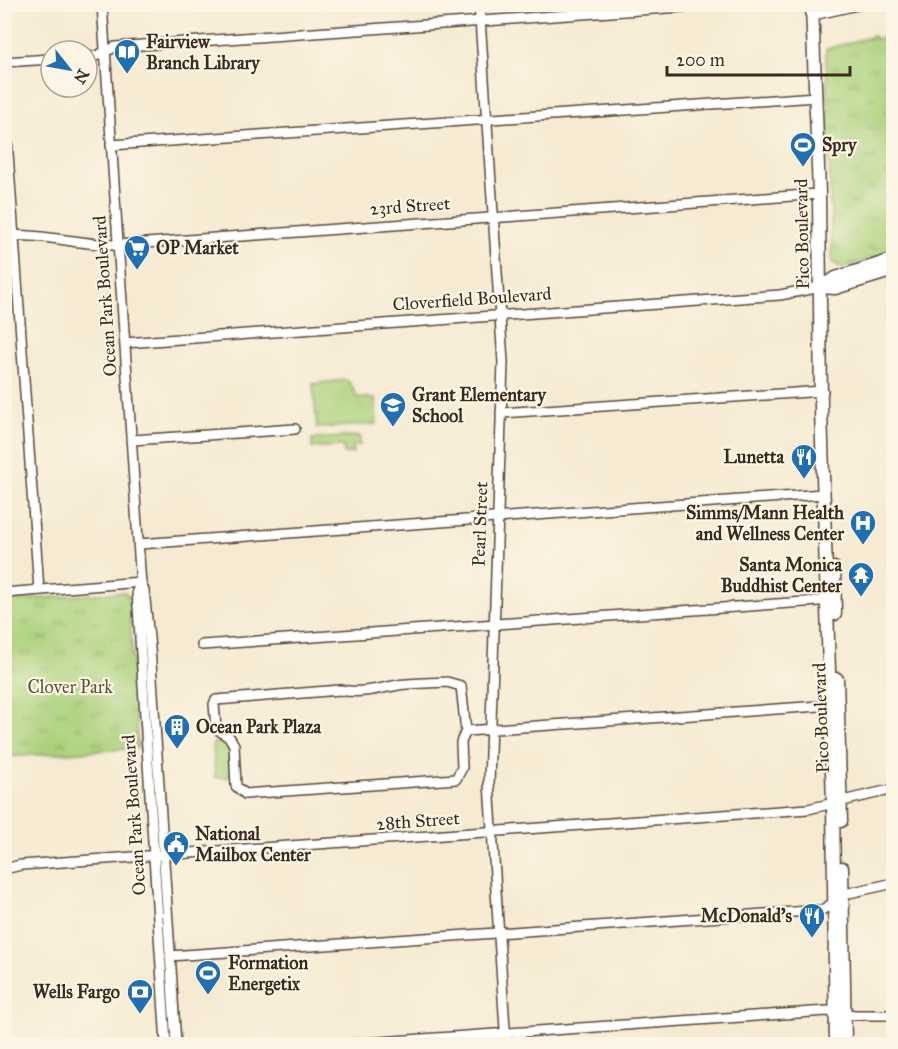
<svg xmlns="http://www.w3.org/2000/svg" width="898" height="1049" font-family="'IM FELL Great Primer',serif">
<style>
.grass{fill:#abd17b;stroke:#737e4c;stroke-width:1.5}
.park{fill:url(#park-tufts);stroke:#737e4c;stroke-width:1.5}
.lines{fill:none;stroke-linecap:round;stroke-linejoin:round}
.minor-casing{stroke:#574739;stroke-width:12}
.major-casing{stroke:#574739;stroke-width:15}
.minor{stroke:#fff;stroke-width:9}
.major{stroke:#fff;stroke-width:12}
.labels{text-anchor:middle;stroke-width:4.5;stroke-linejoin:round;paint-order:stroke}
.poi-label{font-size:18px;font-weight:bold;fill:#3b2a1e;stroke:#fcf5e5;text-anchor:start}
.street-label{font-size:18px;fill:#3b2a1e;stroke:#fcf5e5}
.park-label{font-size:18px;fill:#575435;stroke:#fcf5e5}
</style>
<defs>
<pattern id="park-tufts" width="24" height="20" patternUnits="userSpaceOnUse" patternTransform="scale(1.5)"><rect width="24" height="20" fill="#abd17b"/><path d="M3 7l-1-3M5 7V3M7 7l1-3M15 17l-1-3M17 17v-4M19 17l1-3" fill="none" stroke="#8caa64"/></pattern>
</defs>
<rect width="100%" height="100%" fill="#fcf5e5"/>
<filter id="ink" filterUnits="userSpaceOnUse"><feTurbulence type="fractalNoise" baseFrequency=".0167" numOctaves="2"/><feDisplacementMap in="SourceGraphic" scale="12" xChannelSelector="R" yChannelSelector="G"/><feConvolveMatrix kernelMatrix="1 2 1 2 8 2 1 2 1" color-interpolation-filters="sRGB"/></filter>
<filter id="wash" filterUnits="userSpaceOnUse"><feTurbulence type="fractalNoise" baseFrequency=".008" numOctaves="4" result="noise"/><feDisplacementMap in="SourceGraphic" scale="24" xChannelSelector="R" yChannelSelector="G"/><feGaussianBlur stdDeviation="1.35" result="paint"/><feColorMatrix in="noise" values="0 0 0 0 0 0 0 0 0 0 0 0 0 0 0 0 0 1.4 0 .05"/><feComposite in="paint" operator="in"/></filter>
<g filter="url(#wash)">
<rect width="100%" height="100%" fill="#f6ead2"/>
<!-- grass -->
<g class="grass">
<path d="M345 380 350 383 357 397 375 399 377 424 317 428 313 384Z"/>
<path d="M360 436V445L353 446V453L344 454 343 446 312 448V439Z"/>
<path d="M229 742 231 777 215 778 213 743Z"/>
</g>
<!-- park -->
<g class="park">
<path d="M874 36 875 39 893 36V253L842 268 832 262 826 49Z"/>
<path d="M124 592 129 597 138 748 5 757V601Z"/>
</g>
</g>
<g filter="url(#ink)">
<g class="lines">
<!-- minor casing -->
<g class="minor-casing">
<g id="minor">
<path d="M102 4 141 585 144 590 150 648 176 1044"/>
<path d="M479 4 503 362 489 783 506 1044"/>
<path d="M813 15 862 4"/>
<path d="M87 57 96 56 115 47 724 4"/>
<path d="M4 62 51 59"/>
<path d="M4 97 39 590"/>
<path d="M111 145 816 97"/>
<path d="M4 236C43 233 79 245 118 245L819 194"/>
<path d="M125 343 780 295 821 287"/>
<path d="M501 413 823 391"/>
<path d="M132 440 295 429"/>
<path d="M139 544 823 494"/>
<path d="M141 585 137 591 166 1044"/>
<path d="M4 593 141 582"/>
<path d="M202 645 833 600"/>
<path d="M447 682 461 686 466 731 461 742 462 768 456 779 245 794 236 786 234 745 230 738 216 728 214 704 216 700 340 690C362 694 377 689 398 685 413 683 431 683 447 682Z"/>
<path d="M466 731 834 705"/>
<path d="M4 869 21 865 808 809 894 789"/>
<path d="M170 956 822 910 849 893 894 883"/>
<path d="M349 1044 827 1011 855 1015H894"/>
</g>
</g>
<!-- major casing -->
<g class="major-casing">
<g id="major">
<path d="M812 4 819 194 821 409 833 803 836 1044"/>
<path d="M821 287 836 278 889 261 894 263"/>
<path d="M822 287 835 288 894 270"/>
<path d="M834 568 835 614"/>
<path d="M837 679 841 821"/>
<path d="M842 868 845 1044"/>
</g>
</g>
<!-- minor -->
<use href="#minor" class="minor"/>
<!-- major -->
<use href="#major" class="major"/>
</g>
</g>
<!-- icons -->
<defs>
<g id="library-pin" transform="scale(1.35)"><path d="M0 17L-7.5 6A9.5 9.5 0 1 1 7.5 6Z" fill="#1f6fb2" stroke="#fcf5e5"/><path d="M-6-4Q-3-5.5-.7-3.5V5Q-3 3-6 4ZM6-4Q3-5.5 .7-3.5V5Q3 3 6 4Z" fill="#fff"/></g>
<g id="stadium-pin" transform="scale(1.35)"><path d="M0 17L-7.5 6A9.5 9.5 0 1 1 7.5 6Z" fill="#1f6fb2" stroke="#fcf5e5"/><path d="M0-5a6.5 5 0 1 0 0 10a6.5 5 0 1 0 0-10ZM-3.5-1.8h7v3.6h-7Z" fill="#fff"/></g>
<g id="supermarket-pin" transform="scale(1.35)"><path d="M0 17L-7.5 6A9.5 9.5 0 1 1 7.5 6Z" fill="#1f6fb2" stroke="#fcf5e5"/><path d="M-6-5.5h2.5l.6 2H6L4.5 2H-2.5L-4.4-4H-6ZM-1.5 3.2a1.3 1.3 0 1 0 .1 0ZM3 3.2a1.3 1.3 0 1 0 .1 0Z" fill="#fff"/></g>
<g id="school-pin" transform="scale(1.35)"><path d="M0 17L-7.5 6A9.5 9.5 0 1 1 7.5 6Z" fill="#1f6fb2" stroke="#fcf5e5"/><path d="M0-5L7-2L0 1L-7-2ZM-4 1L0 2.5L4 1V4Q0 6-4 4Z" fill="#fff"/></g>
<g id="restaurant-pin" transform="scale(1.35)"><path d="M0 17L-7.5 6A9.5 9.5 0 1 1 7.5 6Z" fill="#1f6fb2" stroke="#fcf5e5"/><path d="M-5-6h1v4h1v-4h1v4h1v-4h1v5L-1.5 .5V6h-2V.5L-5-1ZM5-6V6H3V1.5H1.5Q1.5-4 5-6Z" fill="#fff"/></g>
<g id="hospital-pin" transform="scale(1.35)"><path d="M0 17L-7.5 6A9.5 9.5 0 1 1 7.5 6Z" fill="#1f6fb2" stroke="#fcf5e5"/><path d="M-5-5h3v3.5h4V-5h3V5h-3V1.5h-4V5h-3Z" fill="#fff"/></g>
<g id="temple-pin" transform="scale(1.35)"><path d="M0 17L-7.5 6A9.5 9.5 0 1 1 7.5 6Z" fill="#1f6fb2" stroke="#fcf5e5"/><path d="M0-6L5-2H3V0L6.5 2.5H4V6H1.5V3h-3V6H-4V2.5H-6.5L-3 0V-2H-5Z" fill="#fff"/></g>
<g id="building-pin" transform="scale(1.35)"><path d="M0 17L-7.5 6A9.5 9.5 0 1 1 7.5 6Z" fill="#1f6fb2" stroke="#fcf5e5"/><path d="M-4-6H4V6H1V3H-1V6H-4ZM-2.5-4.3h1.7v1.8h-1.7ZM.8-4.3h1.7v1.8H.8ZM-2.5-1h1.7V.8h-1.7ZM.8-1h1.7V.8H.8Z" fill="#fff"/></g>
<g id="civic-pin" transform="scale(1.35)"><path d="M0 17L-7.5 6A9.5 9.5 0 1 1 7.5 6Z" fill="#1f6fb2" stroke="#fcf5e5"/><path d="M-.6-6.5H3V-4.5H.6V-3L4-1V1h2V6H-6V1h2V-1L-.6-3ZM-1.2 2.5V6h2.4V2.5Z" fill="#fff"/></g>
<g id="bank-pin" transform="scale(1.35)"><path d="M0 17L-7.5 6A9.5 9.5 0 1 1 7.5 6Z" fill="#1f6fb2" stroke="#fcf5e5"/><path d="M-6-4H6V4H-6ZM0-2.3a2.3 2.3 0 1 0 0 4.6a2.3 2.3 0 1 0 0-4.6Z" fill="#fff"/></g>
</defs>
<g fill-rule="evenodd">
<use href="#library-pin" x="127" y="52"/>
<use href="#stadium-pin" x="803" y="145"/>
<use href="#supermarket-pin" x="137" y="248"/>
<use href="#school-pin" x="393" y="405"/>
<use href="#restaurant-pin" x="804" y="457"/>
<use href="#hospital-pin" x="863" y="523"/>
<use href="#temple-pin" x="861" y="575"/>
<use href="#building-pin" x="177" y="727"/>
<use href="#civic-pin" x="176" y="844"/>
<use href="#restaurant-pin" x="812" y="916"/>
<use href="#stadium-pin" x="208" y="973"/>
<use href="#bank-pin" x="140" y="992"/>
</g>
<g class="labels">
<!-- poi labels -->
<g class="poi-label">
<text x="146" y="48">Fairview<tspan x="146" dy="21">Branch Library</tspan></text>
<text x="822" y="151">Spry</text>
<text x="156" y="254">OP Market</text>
<text x="412" y="401">Grant Elementary<tspan x="412" dy="21">School</tspan></text>
<text x="784" y="463" text-anchor="end">Lunetta</text>
<text x="844" y="519" text-anchor="end">Simms/Mann Health<tspan x="844" dy="21">and Wellness Center</tspan></text>
<text x="842" y="571" text-anchor="end">Santa Monica<tspan x="842" dy="21">Buddhist Center</tspan></text>
<text x="196" y="733">Ocean Park Plaza</text>
<text x="195" y="840">National<tspan x="195" dy="21">Mailbox Center</tspan></text>
<text x="792" y="922" text-anchor="end">McDonald's</text>
<text x="228" y="969">Formation<tspan x="228" dy="21">Energetix</tspan></text>
<text x="120" y="998" text-anchor="end">Wells Fargo</text>
</g>
<!-- street labels -->
<g class="street-label">
<text transform="translate(410 206) rotate(-4)" y="6">23rd Street</text>
<text transform="translate(802 234) rotate(-91)" y="6">Pico Boulevard</text>
<text transform="translate(105 296) rotate(-94)" y="6">Ocean Park Boulevard</text>
<text transform="translate(472 299) rotate(-4)" y="6">Cloverfield Boulevard</text>
<text transform="translate(480 524) rotate(-88)" y="6">Pearl Street</text>
<text transform="translate(821 718) rotate(-92)" y="6">Pico Boulevard</text>
<text transform="translate(134 815) rotate(-94)" y="6">Ocean Park Boulevard</text>
<text transform="translate(418 821) rotate(-4)" y="6">28th Street</text>
</g>
<!-- park labels -->
<g class="park-label">
<text x="70" y="693">Clover Park</text>
</g>
</g>
<!-- margin -->
<rect width="898" height="1049" fill="none" stroke="#fcf5e5" stroke-width="24"/>
<!-- north arrow -->
<g transform="translate(69 69) rotate(121)"><circle r="28" fill="#fcf5e5" stroke="#afa495" stroke-width="1.5"/>
<path d="M0-4.5L10 22L0 15L-10 22Z" fill="#1f6fb2"/>
<text y="-9" font-size="16" font-weight="bold" text-anchor="middle" fill="#3b2a1e">N</text>
</g>
<!-- scale -->
<path d="M667 66v9h183v-9" fill="none" stroke="#3b2a1e" stroke-width="3"/>
<text x="676" y="66" font-size="18" fill="#3b2a1e" stroke="#fcf5e5" stroke-width="4.5" paint-order="stroke">200 m</text>
</svg>
